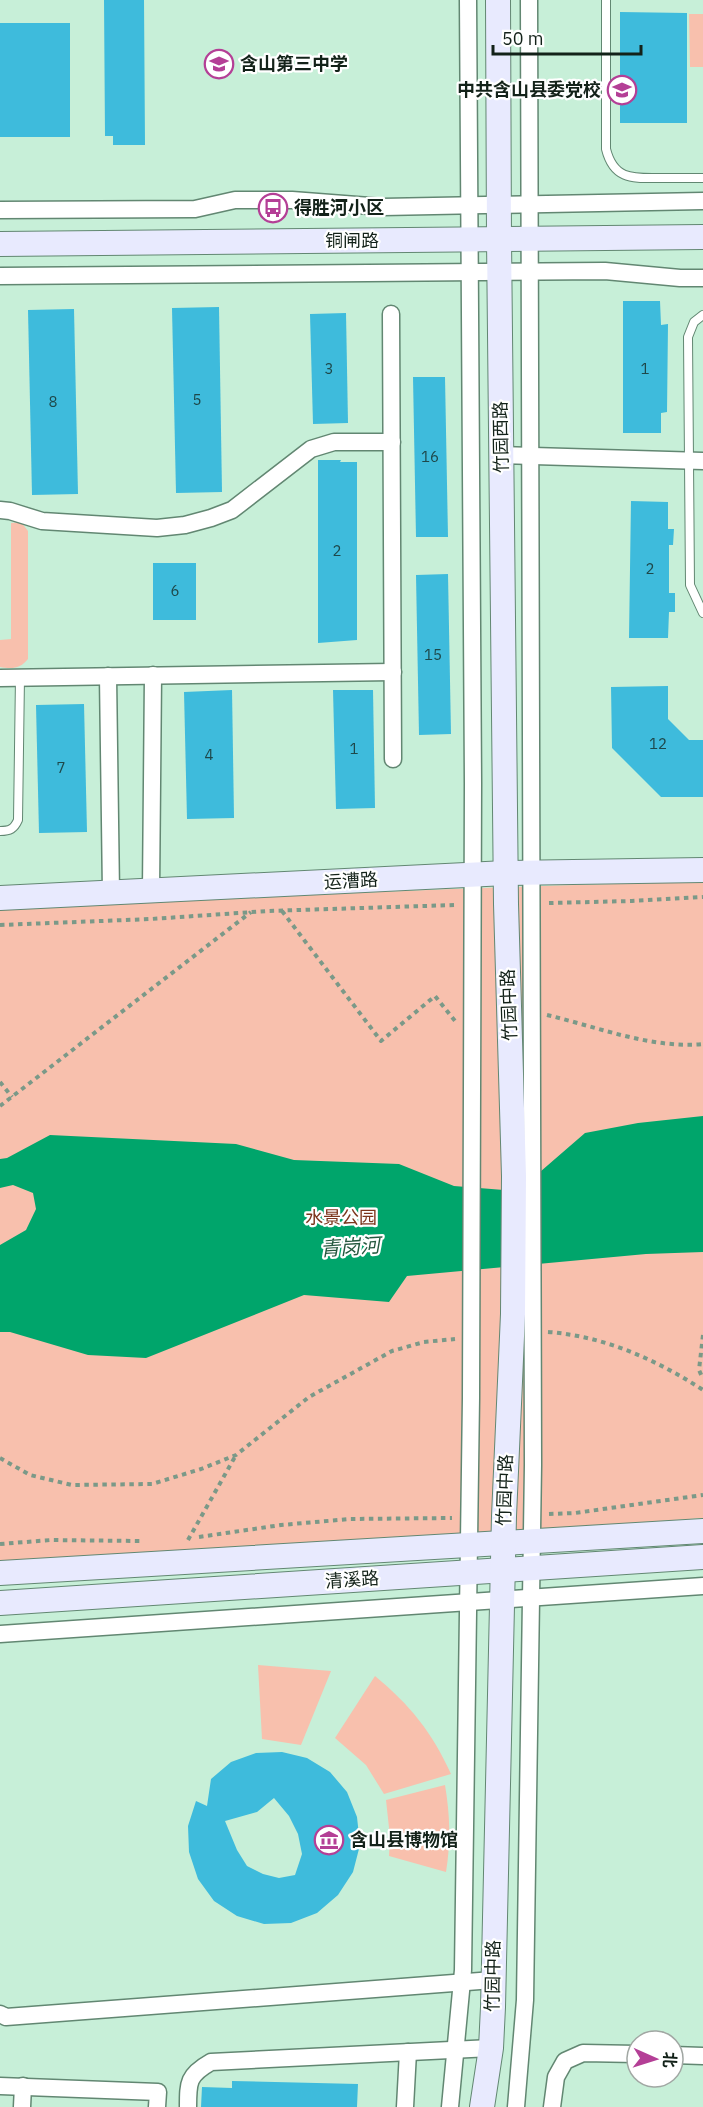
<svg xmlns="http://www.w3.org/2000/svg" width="703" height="2107" font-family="'IBM Plex Sans','Noto Sans SC',sans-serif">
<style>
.green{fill:#f8c0ad}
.water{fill:#00a56b}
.building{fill:#3ebbdc;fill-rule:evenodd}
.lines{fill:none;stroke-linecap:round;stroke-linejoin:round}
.lane-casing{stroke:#628772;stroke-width:10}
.street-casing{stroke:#628772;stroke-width:19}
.secondary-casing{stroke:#628772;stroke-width:26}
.path{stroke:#7b9988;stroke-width:4;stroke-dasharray:4.5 4.5;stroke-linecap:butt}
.lane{stroke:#fff;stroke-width:8}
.street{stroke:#fff;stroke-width:16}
.secondary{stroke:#e8eafe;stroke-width:24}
.labels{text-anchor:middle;stroke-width:4.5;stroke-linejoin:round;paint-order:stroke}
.number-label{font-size:15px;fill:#1e484a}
.poi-label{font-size:18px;font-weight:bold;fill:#132219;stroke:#fff;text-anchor:start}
.street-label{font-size:18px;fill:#132219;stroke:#fff}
.park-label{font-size:18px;fill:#7c361d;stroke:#fff}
.water-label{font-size:20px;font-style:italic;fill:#25583f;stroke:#fff}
</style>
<rect width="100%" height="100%" fill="#c7efd8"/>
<!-- green -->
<g class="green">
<path d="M689 14H703V67H690Z"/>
<path d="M21 522 28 531V659C20 669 12 669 0 667V640L11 639V523Z"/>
<path d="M703 882V1518L0 1566V910C234 899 468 886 703 882Z"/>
<path d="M258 1665 331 1671 301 1745 262 1739Z"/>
<path d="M375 1676C410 1705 432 1732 451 1774L384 1794 366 1765 335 1738Z"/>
<path d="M445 1785C450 1815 451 1842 446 1872L389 1856 390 1837 386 1800Z"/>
</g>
<!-- water -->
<path class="water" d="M703 1116V1252L646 1254 407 1276 389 1302 304 1295 146 1358 88 1355 10 1332H0V1245L26 1230 36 1209 33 1193 13 1185 0 1188V1159L7 1158 50 1135 236 1144 294 1160 399 1164 454 1186 518 1191 585 1133 638 1123Z"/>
<!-- building -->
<g class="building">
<path d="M104 0H144L145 145H113V136H105Z"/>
<path d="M620 12 687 13V123H620Z"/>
<rect x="0" y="23" width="70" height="114"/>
<path d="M623 301H660L661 325 668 324 667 412 661 413V433H623Z"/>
<path d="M219 307 222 492 176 493 172 308Z"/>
<path d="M74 309 78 494 32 495 28 310Z"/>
<path d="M346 313 348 423 313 424 310 314Z"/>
<path d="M413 377H445L448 537H416Z"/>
<path d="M318 460H341L340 462H357V640L318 643Z"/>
<path d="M631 501 668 502V529H674L673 545H669V593H675V612H669L668 638H629Z"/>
<rect x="153" y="563" width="43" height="57"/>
<path d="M448 574 451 734 419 735 416 575Z"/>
<path d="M668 686V719L689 740H703V797H661L612 748 611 687Z"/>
<path d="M232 690 234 818 187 819 184 692Z"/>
<path d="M333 690H373L375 808 336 809Z"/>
<path d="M84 704 87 832 39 833 36 705Z"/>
<path d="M282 1752 307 1758 330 1772 347 1792 357 1817 360 1845 353 1872 338 1895 317 1913 291 1923 264 1924 237 1916 214 1901 198 1879 189 1852 188 1826 196 1801 207 1806 211 1779 231 1762 256 1753ZM274 1798 289 1816 298 1834 302 1854 295 1875 279 1878 263 1874 247 1866 237 1850 225 1821 257 1812Z"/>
<path d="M232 2081 358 2084 357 2107H201L202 2087 232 2088Z"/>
</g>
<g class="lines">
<!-- lane casing -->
<g class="lane-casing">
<g id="lane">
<path d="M606 0V149C614 181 634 178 661 178 675 178 689 178 703 178"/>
<path d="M703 315 694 322 688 337 690 585 703 613"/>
<path d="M0 831C10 831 14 829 18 820L20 677"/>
</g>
</g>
<!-- street casing -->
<g class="street-casing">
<g id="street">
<path d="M0 210 195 209 235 200H292L383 207 703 201"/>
<path d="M0 276 605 271 680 278H703"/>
<path d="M391 314 393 759"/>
<path d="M501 455 703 461"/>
<path d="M0 510 10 511 42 521 157 528 185 525 211 518 232 510 311 449 334 442H392"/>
<path d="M108 676 111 893"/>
<path d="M0 678 393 672"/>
<path d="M151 891 153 675"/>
<path d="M0 1634 703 1586"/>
<path d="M0 2014 6 2017 493 1980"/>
<path d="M673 2055 703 2056"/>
<path d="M0 2086 158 2092 157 2107"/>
<path d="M22 2107 23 2086"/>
<path d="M188 2107C188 2082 188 2075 211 2062L491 2048"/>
<path d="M405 2107 408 2052"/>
<path d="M450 2107 463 1970 471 1398 473 783 468 0"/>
<path d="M516 2107 525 2000 533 1465 529 0"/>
<path d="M552 2107 556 2077 565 2061 583 2053 637 2054"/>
</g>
</g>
<!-- secondary casing -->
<g class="secondary-casing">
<g id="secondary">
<path d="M0 244 703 237"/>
<path d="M0 898 506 873 703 870"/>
<path d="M0 1573 703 1531"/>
<path d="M0 1603 703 1557"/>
<path d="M482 2107 491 2048 493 2007 504 1516 513 1314 514 1176 506 904 499 239 498 0"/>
</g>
</g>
<!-- path -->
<g class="path">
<path d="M549 903 632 901 703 897"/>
<path d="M282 911 381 1041 435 996 455 1021"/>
<path d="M0 925 151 919 268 911 455 905"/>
<path d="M547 1015C598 1027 651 1049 703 1044"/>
<path d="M0 1082 12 1097"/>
<path d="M0 1106 251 912"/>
<path d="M548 1332C604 1336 657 1360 703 1390"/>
<path d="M703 1335 699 1370 703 1379"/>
<path d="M0 1458 30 1475 72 1485 152 1484 201 1469 236 1455 309 1397 392 1351 424 1342 455 1339"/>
<path d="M549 1514 575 1513 703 1495"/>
<path d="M199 1537 281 1525 350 1519 452 1518"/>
<path d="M188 1540 236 1455"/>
<path d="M0 1544 51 1540 141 1541"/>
</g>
<!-- lane -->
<use href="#lane" class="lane"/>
<!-- street -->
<use href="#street" class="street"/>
<!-- secondary -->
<use href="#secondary" class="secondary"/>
</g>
<!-- icons -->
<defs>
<g id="school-ring" transform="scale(1.5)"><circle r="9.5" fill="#fff" stroke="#b43f96" stroke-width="1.5"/><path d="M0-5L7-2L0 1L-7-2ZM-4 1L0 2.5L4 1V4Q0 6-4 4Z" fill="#b43f96"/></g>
<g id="university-ring" transform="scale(1.5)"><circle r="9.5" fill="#fff" stroke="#b43f96" stroke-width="1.5"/><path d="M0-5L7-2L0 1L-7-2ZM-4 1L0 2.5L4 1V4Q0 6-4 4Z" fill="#b43f96"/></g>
<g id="bus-ring" transform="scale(1.5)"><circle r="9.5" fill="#fff" stroke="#b43f96" stroke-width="1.5"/><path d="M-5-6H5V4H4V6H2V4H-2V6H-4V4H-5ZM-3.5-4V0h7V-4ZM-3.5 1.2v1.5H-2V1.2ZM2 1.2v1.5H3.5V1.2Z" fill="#b43f96"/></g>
<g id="museum-ring" transform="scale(1.5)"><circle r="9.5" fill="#fff" stroke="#b43f96" stroke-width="1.5"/><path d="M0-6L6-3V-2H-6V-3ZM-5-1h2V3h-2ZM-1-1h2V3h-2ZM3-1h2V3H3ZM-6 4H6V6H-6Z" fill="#b43f96"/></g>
</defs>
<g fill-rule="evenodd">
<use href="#school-ring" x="219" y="64"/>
<use href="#university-ring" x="622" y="90"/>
<use href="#bus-ring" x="273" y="208"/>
<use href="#museum-ring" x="329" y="1840"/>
</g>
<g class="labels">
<!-- number labels -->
<g class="number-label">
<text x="329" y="374">3</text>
<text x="645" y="374">1</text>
<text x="197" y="405">5</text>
<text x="53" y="407">8</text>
<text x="430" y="462">16</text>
<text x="337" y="556">2</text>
<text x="650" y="574">2</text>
<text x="175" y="596">6</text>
<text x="433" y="660">15</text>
<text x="658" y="749">12</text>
<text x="354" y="754">1</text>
<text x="209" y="760">4</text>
<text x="61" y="773">7</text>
</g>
<!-- poi labels -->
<g class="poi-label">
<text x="240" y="70">含山第三中学</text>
<text x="601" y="96" text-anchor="end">中共含山县委党校</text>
<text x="294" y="214">得胜河小区</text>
<text x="350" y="1846">含山县博物馆</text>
</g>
<!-- street labels -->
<g class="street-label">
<text x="352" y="247">铜闸路</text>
<text transform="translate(501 437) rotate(-91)" y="6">竹园西路</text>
<text transform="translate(351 881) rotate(-3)" y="6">运漕路</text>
<text transform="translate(509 1005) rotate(-92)" y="6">竹园中路</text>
<text transform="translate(505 1490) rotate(-88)" y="6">竹园中路</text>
<text transform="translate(352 1580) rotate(-4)" y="6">清溪路</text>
<text transform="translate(493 1976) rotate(-89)" y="6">竹园中路</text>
</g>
<!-- park labels -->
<g class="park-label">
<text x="341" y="1224">水景公园</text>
</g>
<!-- water labels -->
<g class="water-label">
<text transform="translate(350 1247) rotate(-4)" y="7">青岗河</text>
</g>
</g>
<!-- north arrow -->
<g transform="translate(655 2059) rotate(93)"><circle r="28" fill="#ffffff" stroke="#a1a7a3" stroke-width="1.5"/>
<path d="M0-4.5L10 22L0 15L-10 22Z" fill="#b43f96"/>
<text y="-9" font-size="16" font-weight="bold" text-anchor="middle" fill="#132219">北</text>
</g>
<!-- scale -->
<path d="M493 45v9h148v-9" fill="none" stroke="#132219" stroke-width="3"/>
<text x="502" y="45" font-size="18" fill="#132219" stroke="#ffffff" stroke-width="4.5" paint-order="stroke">50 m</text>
</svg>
